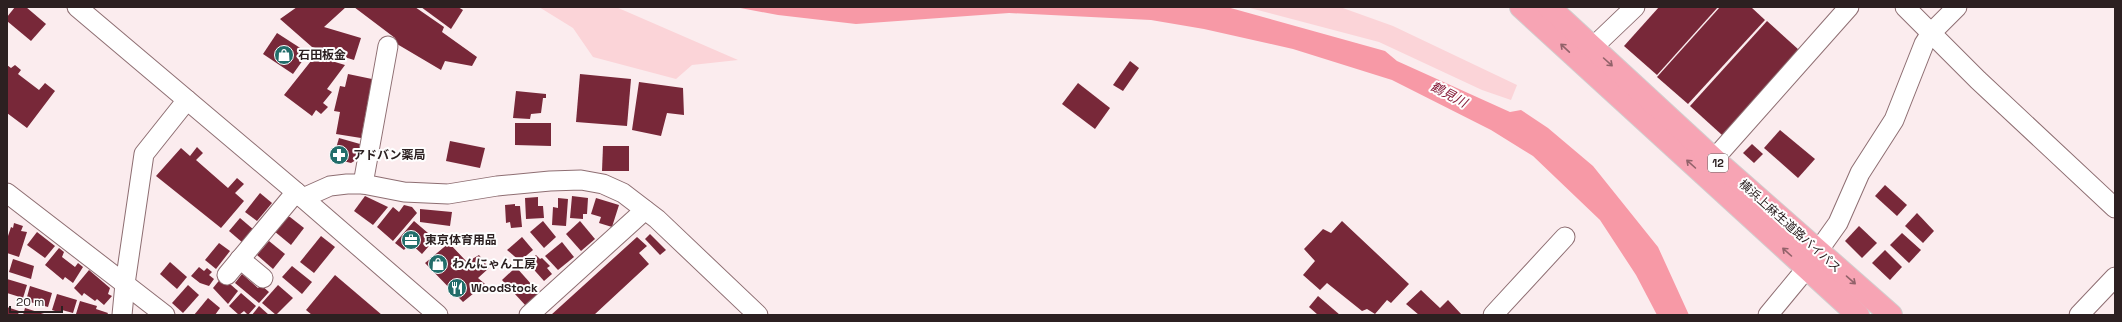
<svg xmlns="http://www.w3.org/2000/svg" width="2122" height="322" font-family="'Space Grotesk','Noto Sans JP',sans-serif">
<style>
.green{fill:#fbd4d8}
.water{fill:#f799a6}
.building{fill:#782839}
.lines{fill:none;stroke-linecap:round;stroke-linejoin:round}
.minor-casing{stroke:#8e6e72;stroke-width:21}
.major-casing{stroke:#d1cece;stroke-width:24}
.minor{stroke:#fff;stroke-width:19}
.major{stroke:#f7a4b4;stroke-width:22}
.oneway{stroke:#92626a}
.labels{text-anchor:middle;stroke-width:4;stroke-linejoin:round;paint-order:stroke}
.shield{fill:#fefefe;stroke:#6b6363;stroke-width:1}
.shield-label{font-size:11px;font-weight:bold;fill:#2c2021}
.poi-label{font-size:12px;font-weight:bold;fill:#2c2021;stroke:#fefefe;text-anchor:start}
.street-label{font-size:12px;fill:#2c2021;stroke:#fefefe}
.water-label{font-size:13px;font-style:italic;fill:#871c39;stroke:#fefefe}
</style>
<rect width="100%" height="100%" fill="#fbecee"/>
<!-- green -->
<g class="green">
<path d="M539 7H616L738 60 692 65 676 79 593 57 573 28Z"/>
<path d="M1246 7H1340L1393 26 1517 85 1511 100 1482 90 1379 42Z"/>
</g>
<!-- water -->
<path class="water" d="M735 7H1227L1385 51 1397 61 1510 112 1521 110 1548 128 1593 166 1658 247 1689 315H1657L1636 275 1600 220 1533 156 1491 130 1392 80 1293 49 1204 29 1151 20 1009 13 856 24 778 15Z"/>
<!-- building -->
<g class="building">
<path d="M15 7H26L46 24 31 41 7 21V17Z"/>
<path d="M297 7H346L324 27 361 38 354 60 312 47 280 19Z"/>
<path d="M354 7H415L444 27 442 32 477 57 472 66 445 61 441 70 397 44 395 38Z"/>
<path d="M421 7H458L463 10 451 29Z"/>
<path d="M1659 7H1718L1657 75 1624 46Z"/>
<path d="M1720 7H1751L1765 20 1688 104 1657 77Z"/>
<path d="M1767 21 1799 50 1722 135 1690 106Z"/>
<path d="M277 33 308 53 293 74 263 54Z"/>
<path d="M315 56 345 65 327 89 332 92 323 103 328 107 321 114 316 110 312 116 284 95Z"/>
<path d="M1130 61 1139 68 1123 91 1113 85Z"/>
<path d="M7 65 11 68 15 65 21 70 18 74 39 90 45 83 55 91 27 128 7 113Z"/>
<path d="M348 74 372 79 361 138 336 134 340 112 334 111 340 86 345 87Z"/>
<path d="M580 74 631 79 627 126 576 122Z"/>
<path d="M639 82 683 88 684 115 667 113 661 136 632 130Z"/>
<path d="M1078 83 1110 108 1095 129 1062 104Z"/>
<path d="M516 91 546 94V98H543L541 113 531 114 530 119 513 118Z"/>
<path d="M515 123H551V146L515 145Z"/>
<path d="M1780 130 1815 159 1798 178 1764 148Z"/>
<path d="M339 138 360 144 356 160 351 163 339 160 334 155Z"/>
<path d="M450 141 485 148 480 168 446 161Z"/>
<path d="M1752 144 1763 154 1754 163 1743 153Z"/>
<path d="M603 146H629V171H602Z"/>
<path d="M197 147 203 153 196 160 228 188 237 178 244 184 235 193 244 201 221 228 156 176 181 148 190 156Z"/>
<path d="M1885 185 1907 205 1897 216 1875 196Z"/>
<path d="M260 193 272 203 257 221 245 212Z"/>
<path d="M365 196 388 207 373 225 354 211Z"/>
<path d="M572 196 588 198 587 214H583V219L570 218Z"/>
<path d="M538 197V206H543L544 218 526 219 525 198Z"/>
<path d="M558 198 568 199 566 226 552 225 553 207 558 208Z"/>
<path d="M596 198 619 205 612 227 599 223 601 217 591 214Z"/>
<path d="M515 204V206H520L522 227 511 228 510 222 506 223 505 205Z"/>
<path d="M404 205 412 207 417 213 393 241 377 227 393 207 399 212Z"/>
<path d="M420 209 452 212 450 226 420 222Z"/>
<path d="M1917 213 1934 231 1923 243 1905 226Z"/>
<path d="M285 217H290L304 228 291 245 274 231Z"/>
<path d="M240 218 254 230 243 243 229 231Z"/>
<path d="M414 221 435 239 422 254 410 243 404 250 395 243Z"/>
<path d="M543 221 556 237 544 248 530 232Z"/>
<path d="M580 221 595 239 581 251 566 234Z"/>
<path d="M1342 221 1409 284 1391 303 1387 300 1375 314 1367 309 1362 311 1327 283 1320 290 1303 275 1315 261 1304 249 1323 229 1331 233Z"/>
<path d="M14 223 23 226 21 231 27 232 19 257 7 253V239L11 227 13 228Z"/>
<path d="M1859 226 1877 243 1862 258 1845 241Z"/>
<path d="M37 232 55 246 45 258 27 245Z"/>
<path d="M1902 233 1921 250 1909 263 1890 245Z"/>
<path d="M650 234 666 250 660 255 645 239Z"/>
<path d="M321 236 335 247 314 273 300 262Z"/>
<path d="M522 237 533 250 520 261 507 250Z"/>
<path d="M637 237 647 246 639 253 649 264 594 315H551Z"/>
<path d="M269 241 285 254 273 269 257 255Z"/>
<path d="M562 242 574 257 558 270 545 256Z"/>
<path d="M219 243 230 251 216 269 205 260Z"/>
<path d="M449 243 467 262 479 255 489 268 478 278 485 284 463 302 425 263Z"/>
<path d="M59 248 64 252 62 257 75 267 78 263 83 267 73 283 65 277 63 280 45 265Z"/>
<path d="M1885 250 1902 267 1890 280 1872 263Z"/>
<path d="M536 255 540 259 542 258 550 266 547 268 552 274 544 281 528 263Z"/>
<path d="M13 259 34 266 31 279 9 272Z"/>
<path d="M170 262 187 277 177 289 160 274Z"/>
<path d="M292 266 312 282 302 294 282 277Z"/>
<path d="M199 267 204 271 207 268 212 272 209 275 214 279 209 286 200 283 191 276Z"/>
<path d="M516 267 540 294 526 306 502 280Z"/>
<path d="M89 270 110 288 108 294 112 296 104 305 97 299 95 301 84 293 82 296 74 288Z"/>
<path d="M242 274 258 288 261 285 269 292 259 303 235 283Z"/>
<path d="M335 275 382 315H312L306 310Z"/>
<path d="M222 277 238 291 228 304 213 288Z"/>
<path d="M7 279 27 285 23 298 7 293Z"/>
<path d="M188 285 199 295 183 313 172 303Z"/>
<path d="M278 285 293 298 276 315 262 303Z"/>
<path d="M30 286 52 293 48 307 30 302 31 298 27 297Z"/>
<path d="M1421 290 1440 308 1448 300 1462 315H1419L1406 304Z"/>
<path d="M241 293 256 306 248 315 244 311 239 315 229 306Z"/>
<path d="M57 294 77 300 73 313 62 310 61 313 52 310Z"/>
<path d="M1318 296 1340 315H1318L1309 307Z"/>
<path d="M208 298 220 308 215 315H194Z"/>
<path d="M80 301 97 306 96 309 108 313 107 315 76 314Z"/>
<path d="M259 306 269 315H252Z"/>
<path d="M7 307 19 311 18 315H7Z"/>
<path d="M25 308 44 314V315H23Z"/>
</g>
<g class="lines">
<!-- minor casing -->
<g class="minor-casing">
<g id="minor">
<path d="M77 7 296 192 438 315"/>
<path d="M1905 7 1978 80 2115 208"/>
<path d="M1592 48 1635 7"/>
<path d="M1714 159 1849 7"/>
<path d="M363 184 388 46"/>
<path d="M7 193 125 284 122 315"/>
<path d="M303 198 330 186 347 184H363L404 192 448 194 497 186 550 181 581 180 603 184 623 193 657 219 758 315"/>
<path d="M1818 251 1838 223 1860 173 1894 120 1924 44 1931 33 1957 7"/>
<path d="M240 259 263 278"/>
<path d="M227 275 296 192"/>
<path d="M165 315 125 284 144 154 187 100"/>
<path d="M529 315 645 210"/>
<path d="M1493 315 1565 237"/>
<path d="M1768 315 1806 269"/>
<path d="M2079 315 2115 277"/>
</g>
</g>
<!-- major casing -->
<g class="major-casing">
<g id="major">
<path d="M1521 7 1858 315"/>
<path d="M1549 7 1714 159 1891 315"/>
</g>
</g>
<!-- minor -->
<use href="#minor" class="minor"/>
<!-- major -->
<use href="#major" class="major"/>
</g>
<!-- one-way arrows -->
<defs><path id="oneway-shaft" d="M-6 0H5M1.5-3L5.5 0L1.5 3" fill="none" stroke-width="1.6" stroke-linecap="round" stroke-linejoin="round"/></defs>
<g class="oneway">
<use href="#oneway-shaft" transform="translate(1565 48) rotate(-137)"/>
<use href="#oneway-shaft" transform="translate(1608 62) rotate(42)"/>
<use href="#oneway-shaft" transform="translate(1691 164) rotate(-138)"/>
<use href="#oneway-shaft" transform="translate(1787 252) rotate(-138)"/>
<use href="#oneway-shaft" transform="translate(1851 280) rotate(41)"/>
</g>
<!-- icons -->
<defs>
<g id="shop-disc" transform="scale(1)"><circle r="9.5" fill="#226d6a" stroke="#fefefe"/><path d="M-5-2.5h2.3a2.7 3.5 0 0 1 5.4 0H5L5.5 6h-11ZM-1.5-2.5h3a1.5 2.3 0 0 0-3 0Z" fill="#fff"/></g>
<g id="pharmacy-disc" transform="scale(1)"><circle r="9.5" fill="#226d6a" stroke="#fefefe"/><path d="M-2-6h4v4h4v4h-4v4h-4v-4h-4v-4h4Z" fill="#fff"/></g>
<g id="office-disc" transform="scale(1)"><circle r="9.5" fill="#226d6a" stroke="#fefefe"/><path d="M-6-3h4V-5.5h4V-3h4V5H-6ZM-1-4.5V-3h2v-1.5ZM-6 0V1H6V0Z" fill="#fff"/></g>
<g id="restaurant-disc" transform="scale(1)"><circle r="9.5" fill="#226d6a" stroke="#fefefe"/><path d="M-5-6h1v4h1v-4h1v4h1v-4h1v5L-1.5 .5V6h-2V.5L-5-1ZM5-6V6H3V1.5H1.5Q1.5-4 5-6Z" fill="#fff"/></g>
</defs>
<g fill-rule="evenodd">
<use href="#shop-disc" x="284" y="55"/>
<use href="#pharmacy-disc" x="339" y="155"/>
<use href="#office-disc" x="411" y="240"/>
<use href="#shop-disc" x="438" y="264"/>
<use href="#restaurant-disc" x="457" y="288"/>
</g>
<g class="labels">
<!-- shield labels -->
<rect class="shield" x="1708" y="154" width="20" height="18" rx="3"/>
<g class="shield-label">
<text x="1718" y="167">12</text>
</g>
<!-- poi labels -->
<g class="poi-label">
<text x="298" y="59">石田板金</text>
<text x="353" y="159">アドバン薬局</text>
<text x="425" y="244">東京体育用品</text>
<text x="452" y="268">わんにゃん工房</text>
<text x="471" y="292">WoodStock</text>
</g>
<!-- street labels -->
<g class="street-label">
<text transform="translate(1790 226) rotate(42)" y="4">横浜上麻生道路バイパス</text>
</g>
<!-- water labels -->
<g class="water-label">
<text transform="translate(1449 94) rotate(28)" y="5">鶴見川</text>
</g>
</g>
<!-- border -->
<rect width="2122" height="322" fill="none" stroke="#2c2021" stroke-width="16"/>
<!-- scale -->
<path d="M10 306v6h52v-6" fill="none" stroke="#2c2021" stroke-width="2"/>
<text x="16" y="306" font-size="12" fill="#2c2021" stroke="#fefefe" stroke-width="3" paint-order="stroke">20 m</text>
</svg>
